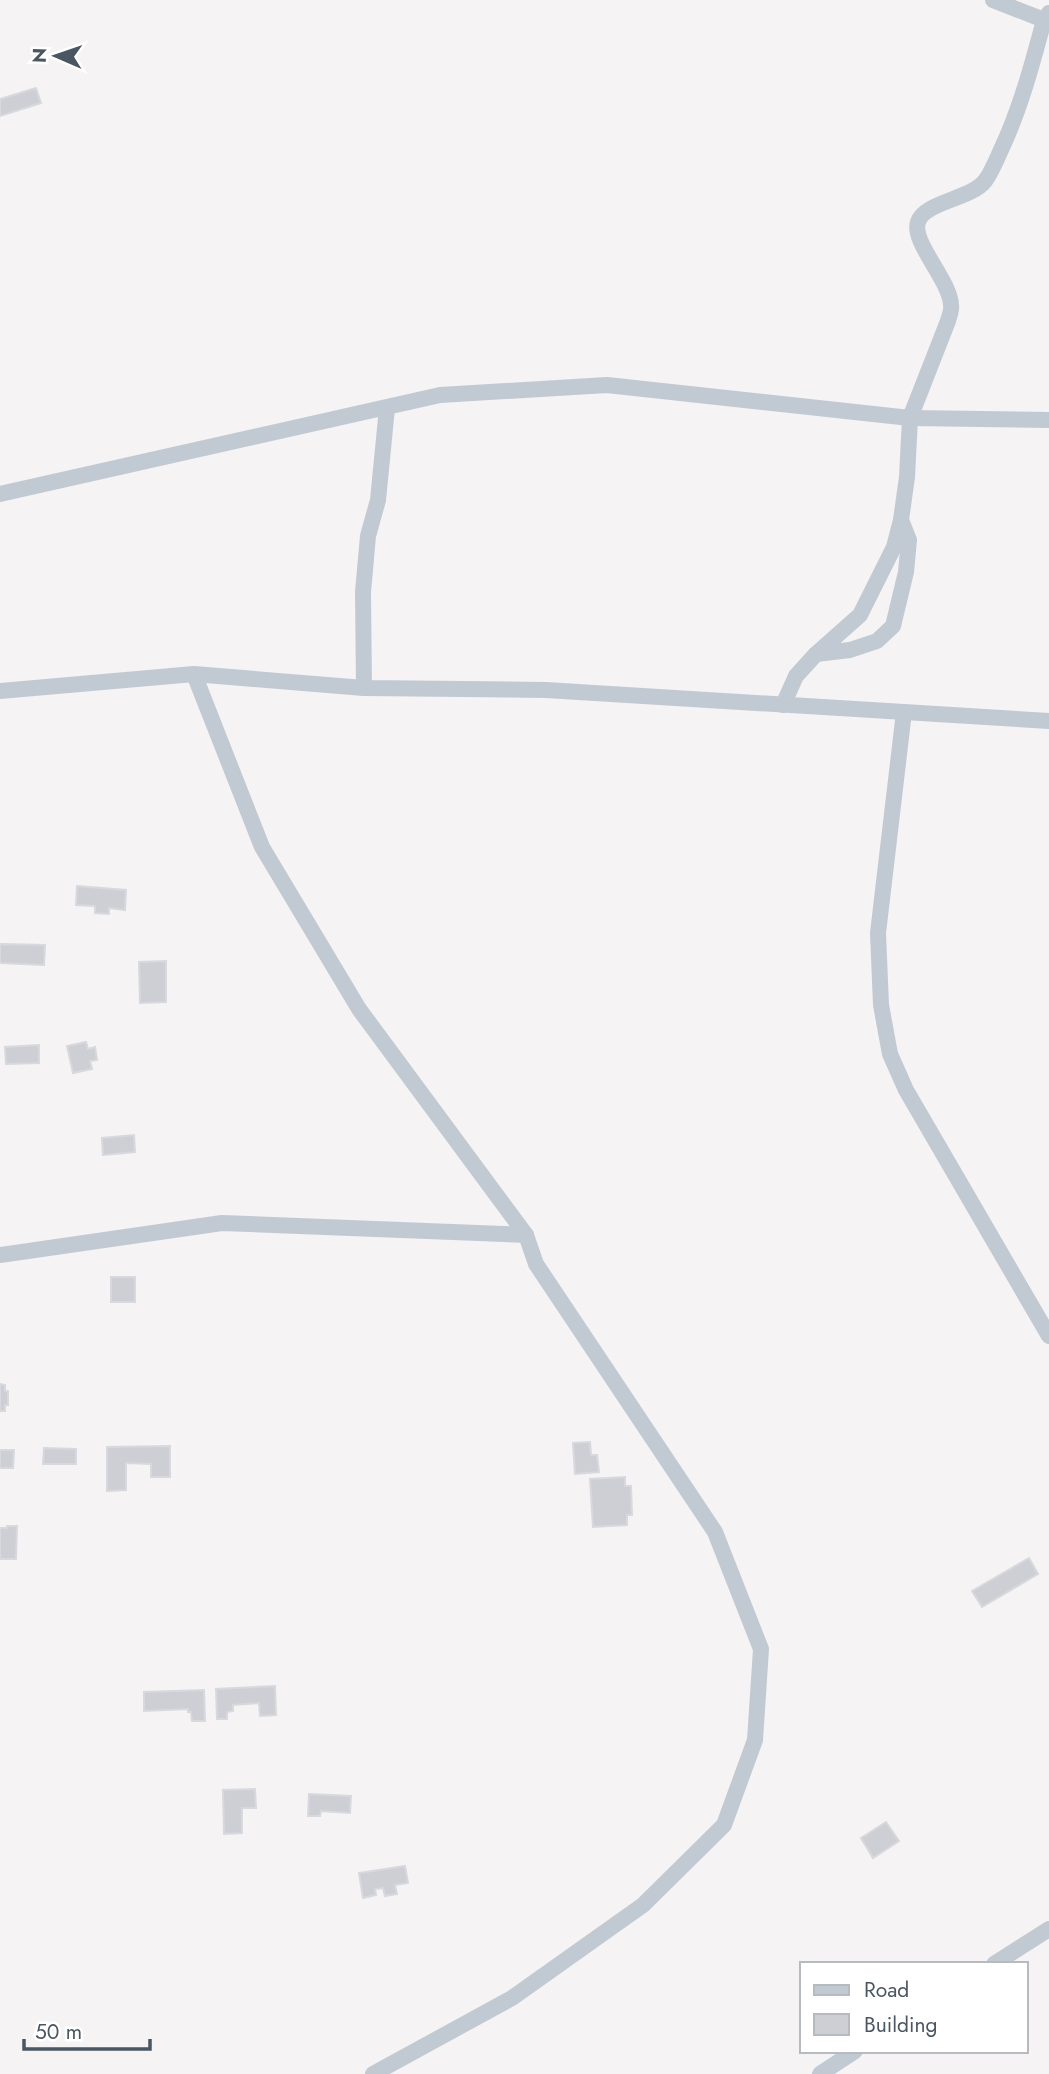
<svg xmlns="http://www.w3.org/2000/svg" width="1049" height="2074" font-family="Jost,sans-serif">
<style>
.building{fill:#cdcfd5;stroke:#d7d9de;stroke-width:2}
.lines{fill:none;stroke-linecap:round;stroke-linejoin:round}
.minor{stroke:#c1cad2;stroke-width:16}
</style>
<rect width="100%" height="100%" fill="#f5f3f3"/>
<!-- building -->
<g class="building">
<path d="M36 88 41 103 0 116V99Z"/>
<path d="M77 886 126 890 125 910 109 908V914L95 913V906L76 905Z"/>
<path d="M0 944 45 945 44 965 0 963Z"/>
<path d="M166 961V1002L140 1003 139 962Z"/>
<path d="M86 1042 88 1049 95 1047 97 1060 90 1061 92 1069 73 1073 67 1046Z"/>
<path d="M39 1045V1063L6 1064 5 1047Z"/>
<path d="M134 1135 135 1152 103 1155 102 1138Z"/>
<rect x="111" y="1277" width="24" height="25"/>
<path d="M0 1384 5 1385V1391H8V1405H5V1411H0Z"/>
<path d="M590 1442 591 1455H597L599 1472 575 1474 573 1443Z"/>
<path d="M170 1446V1477H151V1464L126 1463V1490L107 1491V1447Z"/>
<path d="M44 1448 76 1449V1464H43Z"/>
<path d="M0 1450H14L13 1468H0Z"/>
<path d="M625 1477V1486H631L632 1515H627V1525L593 1527 590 1479Z"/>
<path d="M7 1526H17L16 1559H0V1528H7Z"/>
<path d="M1029 1558 1038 1574 982 1607 972 1591Z"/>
<path d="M275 1686 276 1715 260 1716 259 1703 233 1705V1711L227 1712V1719H217L216 1689Z"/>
<path d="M204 1690 205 1721H192L191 1712H188V1709L144 1711V1692Z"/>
<path d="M255 1789 256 1808H242V1833L224 1834 223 1790Z"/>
<path d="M309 1794 351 1796 350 1813 321 1811 320 1816H308Z"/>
<path d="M886 1822 899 1841 873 1858 861 1838Z"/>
<path d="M405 1866 408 1883 395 1885 397 1894 385 1896 383 1888 375 1889 376 1895 363 1898 359 1873Z"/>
</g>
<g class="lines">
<!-- minor -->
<g class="minor">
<path d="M993 0 1044 20"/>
<path d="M0 494 440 395 607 385 910 418 1049 420"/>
<path d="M816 654 850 650 877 641 893 626 906 572 909 540 901 520"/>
<path d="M194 674 262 847 359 1009 526 1235 536 1264 715 1532 761 1649 755 1740 724 1825 643 1905 512 1998 373 2074"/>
<path d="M364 688 363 592 368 536 378 500 387 408"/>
<path d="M0 691 194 674 364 688 546 690 1049 721"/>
<path d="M783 705 796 676 816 654 860 615 894 547 901 520 907 477 910 418 948 321C949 317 952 310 951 305 950 280 911 242 918 222 924 202 971 199 985 181 991 173 996 161 1000 152 1020 110 1032 65 1044 20L1049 13"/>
<path d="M904 712 878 933 881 1005 890 1054 906 1090 1049 1336"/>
<path d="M0 1255 222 1223 526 1235"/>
<path d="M994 1964 1049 1929"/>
<path d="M820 2074 855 2051"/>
</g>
</g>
<!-- legend -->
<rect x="800" y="1962" width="228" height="91" fill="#ffffff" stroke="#b7bbc0" stroke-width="2"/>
<rect x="814" y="1985" width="35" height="10" fill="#c1cad2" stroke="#b7bbc0" stroke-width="2"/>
<text x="864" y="1997" font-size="21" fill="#4a5661">Road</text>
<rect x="814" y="2014" width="35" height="21" fill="#cdcfd5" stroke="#b7bbc0" stroke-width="2"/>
<text x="864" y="2032" font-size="21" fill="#4a5661">Building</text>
<!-- north arrow -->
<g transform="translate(56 56) rotate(272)" stroke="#ffffff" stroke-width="5" paint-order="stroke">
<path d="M0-5L12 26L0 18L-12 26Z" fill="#4a5661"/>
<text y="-10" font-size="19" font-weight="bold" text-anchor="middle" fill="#4a5661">N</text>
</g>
<!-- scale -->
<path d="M24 2039v10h126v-10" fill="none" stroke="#4a5661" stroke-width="3.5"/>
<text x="35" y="2039" font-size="21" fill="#4a5661" stroke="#ffffff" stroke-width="5" paint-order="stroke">50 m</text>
</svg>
